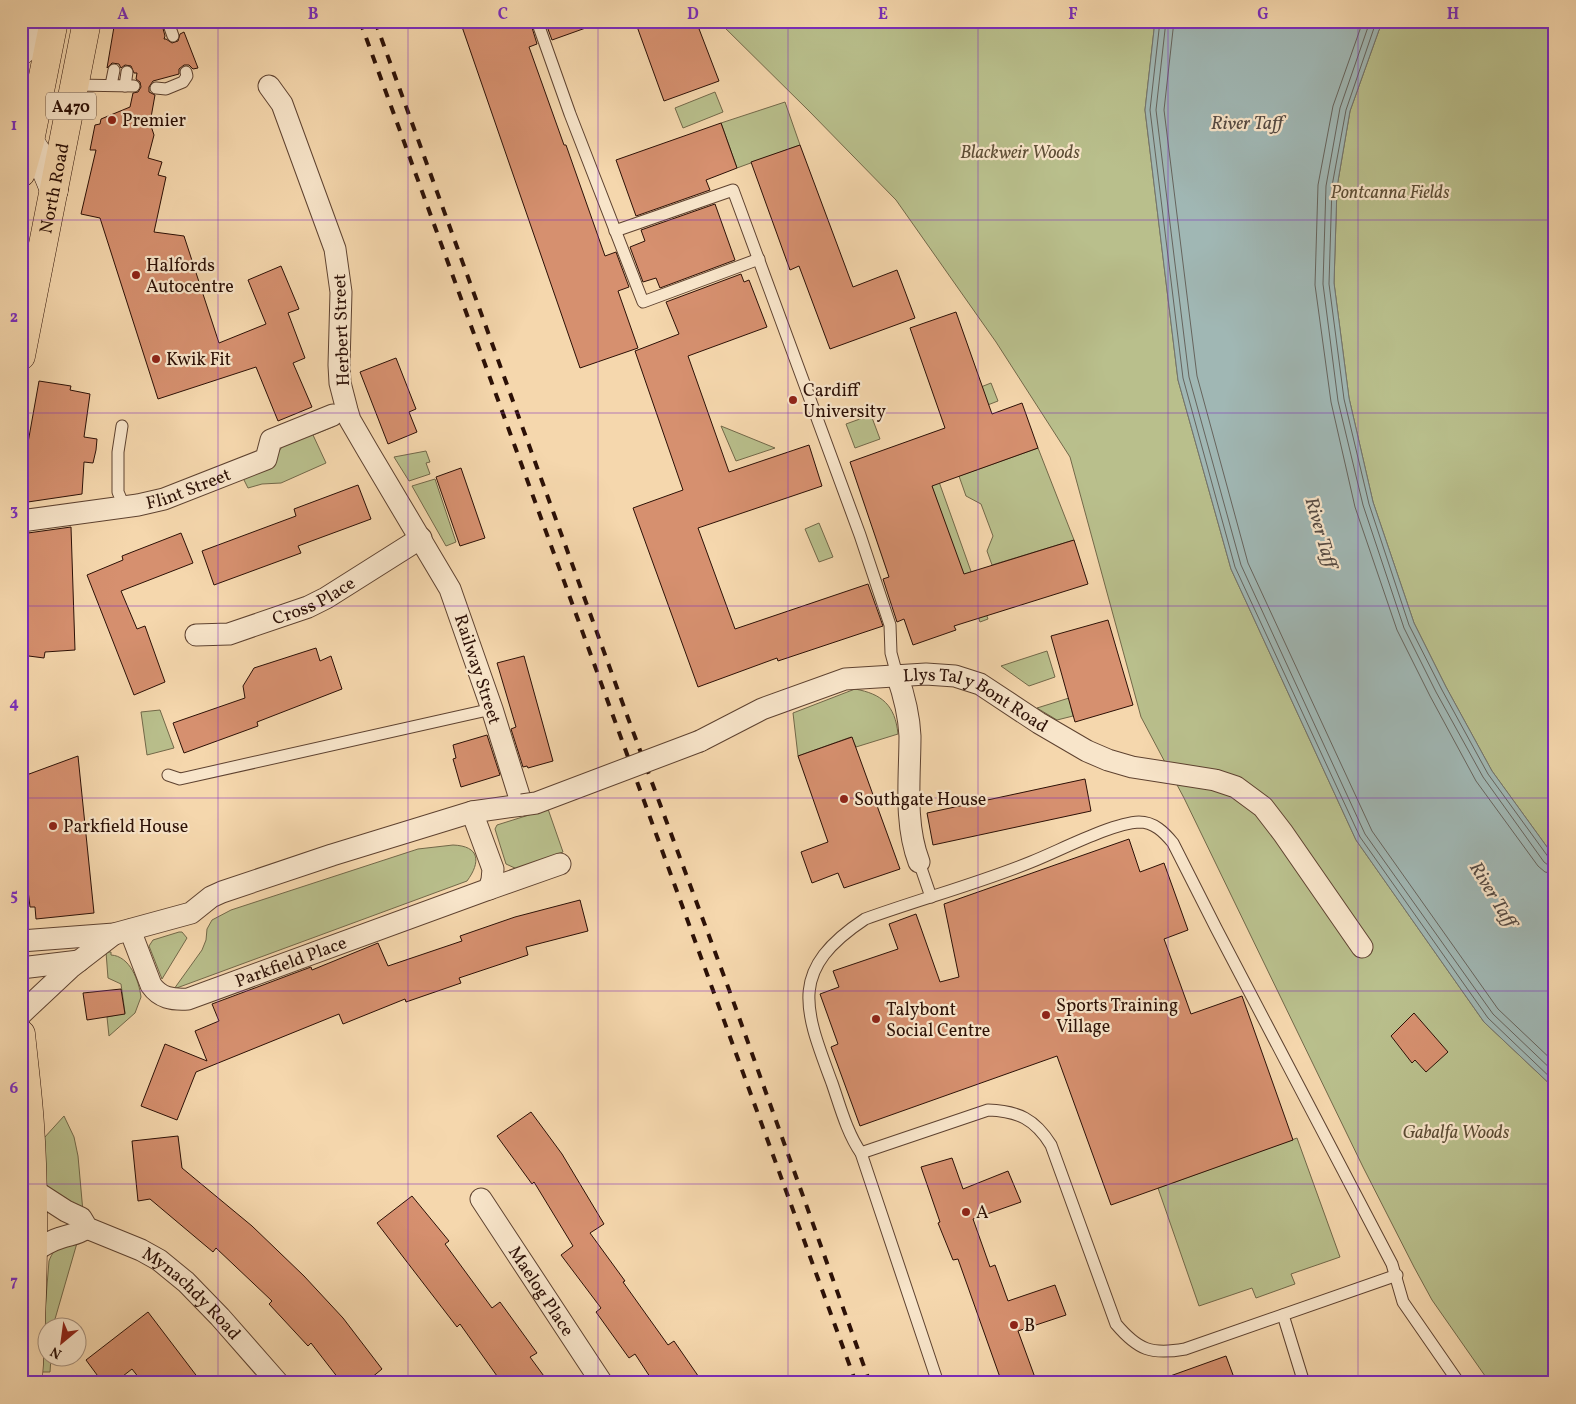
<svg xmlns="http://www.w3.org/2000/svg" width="1576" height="1404" font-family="Vollkorn,serif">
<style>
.green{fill:#b9bf8c;stroke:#726849}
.water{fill:#a0b7b4;stroke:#72746e}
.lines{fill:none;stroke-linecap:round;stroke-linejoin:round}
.shore{stroke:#66645d;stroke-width:1}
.building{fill:#d6906f;stroke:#2c1006}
.lane-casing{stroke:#5e4230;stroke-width:13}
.street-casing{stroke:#5e4230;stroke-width:23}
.secondary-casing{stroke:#2c1006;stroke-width:29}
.primary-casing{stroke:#2c1006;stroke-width:29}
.lane{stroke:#f8e5ca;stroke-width:11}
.street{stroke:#f8e5ca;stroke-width:21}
.secondary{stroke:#f8e5ca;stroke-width:28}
.primary{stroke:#f5d7ad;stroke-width:28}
.rail{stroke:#2c1006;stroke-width:4;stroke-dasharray:9 9;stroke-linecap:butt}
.street-bridge-casing{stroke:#5e4230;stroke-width:23;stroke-linecap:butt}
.street-bridge{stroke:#f8e5ca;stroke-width:21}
.grid{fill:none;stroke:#7b2cbf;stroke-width:1;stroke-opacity:0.55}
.poi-dot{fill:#8f2418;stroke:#f8e5ca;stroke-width:2}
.labels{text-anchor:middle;stroke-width:4.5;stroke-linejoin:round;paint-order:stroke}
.shield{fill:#f8e5ca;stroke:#695041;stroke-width:1}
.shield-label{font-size:16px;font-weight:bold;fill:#2c1006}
.poi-label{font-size:18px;fill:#2c1006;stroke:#f8e5ca;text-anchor:start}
.park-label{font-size:18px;font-style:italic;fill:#5d4d35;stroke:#f8e5ca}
.street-label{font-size:18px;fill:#2c1006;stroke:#f8e5ca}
.water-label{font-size:19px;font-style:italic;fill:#554a43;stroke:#f8e5ca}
.neatline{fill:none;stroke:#7b2cbf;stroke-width:2}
.grid-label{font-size:16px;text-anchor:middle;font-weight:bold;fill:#7b2cbf}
</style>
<rect width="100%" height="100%" fill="#f5d7ad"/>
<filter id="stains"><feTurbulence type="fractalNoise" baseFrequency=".004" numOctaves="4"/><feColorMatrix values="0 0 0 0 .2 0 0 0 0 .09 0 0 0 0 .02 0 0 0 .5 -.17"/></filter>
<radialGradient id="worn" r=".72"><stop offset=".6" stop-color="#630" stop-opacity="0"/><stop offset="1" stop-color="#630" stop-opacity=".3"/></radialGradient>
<!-- green -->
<g class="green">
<path d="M718 21H1155L1145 110 1178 380 1231 569 1356 840 1484 1022 1555 1089V1383H1490L1432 1300 1414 1267 1363 1167 1184 798 1141 717 1070 457 996 342 896 200 809 111Z"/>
<path d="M1386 21H1555V858L1492 771 1446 687 1414 623 1373 502 1349 398 1334 283 1337 187 1350 111 1379 30Z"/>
<path d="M715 92 723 112 683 128 675 108Z"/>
<path d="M785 102 800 145 737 168 721 123Z"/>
<path d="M991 383 998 401 954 418 948 400Z"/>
<path d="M871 415 880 439 855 448 846 424Z"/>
<path d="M333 421 335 426 313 435 326 463 281 483 262 484 248 488 243 478 278 453 283 445Z"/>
<path d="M721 426 775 448 736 461Z"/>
<path d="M923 437 988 619 980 622 915 439Z"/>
<path d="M1038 448 1074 540 992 565 987 551 993 536 981 504 966 496 959 476Z"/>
<path d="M426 451 430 462 426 463 430 474 409 481 394 457Z"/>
<path d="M435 479 456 542 446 546 412 486Z"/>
<path d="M819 523 833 557 819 562 805 529Z"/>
<path d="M1047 651 1055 677 1029 686 1001 666Z"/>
<path d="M855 689C882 694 895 705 898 734L856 747 851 737 798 756 793 713Z"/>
<path d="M1069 698 1073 716 1057 720 1037 708Z"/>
<path d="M160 710 174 748 147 755 141 712Z"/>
<path d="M548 809 563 852 517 869 506 864 495 829 497 825Z"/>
<path d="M453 845C480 846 481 862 467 881L174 989 202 950 206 940 207 929 212 920 231 910 418 849Z"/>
<path d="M179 932H182L187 938 162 979 149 946 153 940Z"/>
<path d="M106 952H111V955C130 956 139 981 141 997L135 1013 109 1036 107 1017 125 1013 121 984 108 978Z"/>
<path d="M64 1116 74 1137 78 1156 83 1212 45 1185 44 1138Z"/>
<path d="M1297 1138 1340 1257 1291 1274 1295 1284 1256 1298 1252 1288 1199 1306 1158 1188Z"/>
<path d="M77 1243 53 1326H48V1356L51 1357 50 1372H40L49 1261C55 1245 62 1246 77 1243Z"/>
</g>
<!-- water -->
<path class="water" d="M1155 21H1386L1379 30 1350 111 1337 187 1334 283 1349 398 1373 502 1414 623 1446 687 1492 771 1555 858V1089L1484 1022 1356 840 1231 569 1178 380 1145 110Z"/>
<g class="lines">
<!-- shore -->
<g class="shore">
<path d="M1160 21 1150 110 1183 378 1235 567 1360 837 1488 1018 1555 1082"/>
<path d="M1166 21 1156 110 1189 377 1241 565 1365 834 1493 1014 1555 1073"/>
<path d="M1174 21 1164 110 1197 376 1248 563 1372 831 1498 1009 1555 1063"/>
<path d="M1363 21 1333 106 1318 185 1315 285 1331 402 1355 507 1397 630 1430 696 1476 781 1538 866 1545 872 1555 874"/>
<path d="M1372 21 1368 27 1340 108 1326 186 1323 284 1338 401 1363 505 1404 628 1436 692 1483 777 1544 862 1548 865 1555 866"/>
<path d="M1380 21 1374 28 1346 110 1332 186 1329 284 1344 399 1369 504 1409 625 1442 690 1488 774 1549 858 1555 860"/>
</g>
</g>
<!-- building -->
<g class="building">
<path d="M115 21H161L165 36 164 39H166L172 43 178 41 180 34 184 32 198 68 193 69 189 65H184L179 69V74L153 81 149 87V92L155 95 150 123 154 135 148 158 162 162 158 175 166 177 154 232 184 236 219 343 266 324 248 280 281 266 299 309 288 313 305 358 293 363 312 407 278 421 256 367 158 399 100 218 81 214 96 150H90L95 125 100 124 101 119 130 107 133 93 138 92 141 87 140 82 136 79 137 73H134L131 66 125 65 121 68 119 64 112 63 107 68Z"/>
<path d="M460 21H530L537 44 529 47 564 145H566L605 256 616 252 629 287 618 291 638 348 580 368Z"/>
<path d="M545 21H594V25L552 40Z"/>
<path d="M635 21H696L719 81 664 101Z"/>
<path d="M721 123 737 168 706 180 710 190 636 216 616 160Z"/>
<path d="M800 145 853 287 897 270 915 318 830 349 799 266 790 270 751 162Z"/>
<path d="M715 204 735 260 660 288 656 278 643 282 630 247 645 241 641 230Z"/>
<path d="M741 274 744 282 749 280 767 327 688 356 729 472 809 445 822 486 698 528 735 629 868 584 883 626 778 661 777 658 698 687 633 508 683 490 635 351 679 334 666 302Z"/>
<path d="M956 312 992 414 1022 403 1038 448 932 486 964 574 1074 540 1088 584 954 626 956 630 913 645 904 619 897 622 883 579 889 577 850 462 945 428 910 328Z"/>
<path d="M396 358 416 409 409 412 417 432 388 444 360 372Z"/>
<path d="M39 381 71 386 70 390 90 394 84 437 97 439 96 450 93 463 84 462 82 494 21 503V482Z"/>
<path d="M461 468 485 538 460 546 436 477Z"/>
<path d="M358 485 371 519 298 546 301 553 214 585 202 551 296 516 294 509Z"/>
<path d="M71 527 75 650 45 652 44 658 21 655V538L28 533Z"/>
<path d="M181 533 193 563 121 591 137 629 145 626 165 682 134 695 87 575 123 560 122 556Z"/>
<path d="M1108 620 1133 705 1075 722 1051 636Z"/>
<path d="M316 648 320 661 331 656 342 689 257 722 258 726 184 753 173 723 245 698 243 686 254 668Z"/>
<path d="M524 656 553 761 528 768 527 766 523 767 511 729 516 727 497 663Z"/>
<path d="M487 735 500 775 461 787 453 759 456 758 453 745Z"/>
<path d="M852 737 900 869 844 888 838 873 812 883 801 852 828 842 798 756Z"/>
<path d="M78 756 94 913 36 919 35 907H30L21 832V777Z"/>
<path d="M1085 779 1091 811 933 845 927 813Z"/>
<path d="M1129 839 1140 872 1164 863 1188 930 1164 939 1191 1014 1242 996 1293 1140 1111 1205 1057 1056 860 1126 831 1047 838 1044 820 994 839 987 833 971 898 949 889 924 916 914 940 982 959 977 944 904Z"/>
<path d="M580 900 588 931 526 947 528 955 459 978 461 983 406 1002 405 999 343 1024 339 1014 196 1072 177 1120 141 1106 165 1044 207 1061 195 1031 219 1021 212 1004 311 967 312 970 378 943 388 966 462 941 460 936 515 917Z"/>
<path d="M121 989 125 1014 87 1020 83 993Z"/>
<path d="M1414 1013 1448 1052 1426 1072 1415 1060 1412 1063 1391 1036Z"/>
<path d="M531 1112 562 1154 604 1224 590 1233 625 1281 623 1282 668 1345 674 1341 703 1383H654L635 1354 629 1358 596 1312 601 1308 561 1255 573 1246 534 1182 532 1184 497 1136Z"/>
<path d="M178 1136 182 1168 252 1226 304 1276 343 1318 382 1369 365 1383H342L311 1343 308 1346 269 1304 272 1301 216 1248 213 1252 150 1199 138 1201 132 1141Z"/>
<path d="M952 1158 963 1189 1008 1171 1021 1202 973 1219 990 1267 995 1265 1008 1301 1055 1285 1066 1315 1018 1331 1037 1383H1002L958 1259 953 1260 938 1223 940 1222 921 1167Z"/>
<path d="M412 1196 449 1241 445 1244 492 1308 500 1302 537 1353 530 1357 549 1383H502L460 1324 457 1327 377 1223Z"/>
<path d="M148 1312 202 1383H143L132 1369 114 1383H103L86 1360Z"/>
<path d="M1226 1356 1236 1383H1159V1380Z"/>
</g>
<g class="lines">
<!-- lane casing -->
<g class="lane-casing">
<g id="lane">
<path d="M537 21 570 114 643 302 759 259"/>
<path d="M168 22 173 36"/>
<path d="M75 85 134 86"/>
<path d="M111 85 114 70"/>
<path d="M125 86 127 72"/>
<path d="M156 88 166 89 183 82 187 76 186 72"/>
<path d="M615 231 733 190 860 535 890 625 891 653 897 675"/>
<path d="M122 426 118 452V492L124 506"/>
<path d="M168 775 180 779 189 777 492 709"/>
<path d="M919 862 931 897"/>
<path d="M861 1153 988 1110C1018 1111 1035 1119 1051 1145L1116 1324C1138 1350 1151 1355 1185 1349L1397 1275"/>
<path d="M1283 1315 1304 1383"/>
<path d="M938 1383 861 1153C847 1133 840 1106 832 1083 804 1008 788 970 865 919 920 899 977 884 1031 862 1059 851 1112 823 1139 822 1154 822 1164 832 1173 843L1216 928 1392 1264 1403 1302 1459 1383"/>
</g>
</g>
<!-- street casing -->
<g class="street-casing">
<g id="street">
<path id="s1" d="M21 521 138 505 164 499 266 459 271 440 333 415"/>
<path id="s2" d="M196 635 229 634 308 607 326 598 421 538"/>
<path d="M897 675C904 695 909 715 910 736 910 777 904 823 919 862"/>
<path id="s3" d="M700 741 762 709 845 679 926 674 955 676 980 684 1039 723 1087 751 1108 760 1132 767 1215 780 1236 787 1263 807 1283 833 1362 947"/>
<path d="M489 889 560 864"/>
<path id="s4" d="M130 930 151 985C160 998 172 1000 188 999L489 889 492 880 493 869 472 812"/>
<path d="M21 941 114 934 191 913 211 897 222 892 332 855 472 812 522 805 492 709 450 589 368 451 350 420 347 410 340 383 339 365 341 292 335 249 282 104 269 86"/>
<path d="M21 968 79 961"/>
<path d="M21 1014 70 968 114 934"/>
<path id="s5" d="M32 1189 66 1211 81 1218 87 1228 141 1250 159 1260 186 1282 220 1317 278 1383"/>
<path id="s6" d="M481 1199 602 1383"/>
<path d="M33 1252C42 1246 50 1241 60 1238 71 1234 76 1235 87 1228"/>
</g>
</g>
<!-- secondary casing -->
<g class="secondary-casing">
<g id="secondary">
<path d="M21 51 36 36 47 21"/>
<path d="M21 132C37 148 46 169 54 190"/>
</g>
</g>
<!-- primary casing -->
<g class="primary-casing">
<g id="primary">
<path d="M21 173 30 141 54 21"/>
<path id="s7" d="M21 356 87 21"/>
<path d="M21 1034C24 1064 28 1094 30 1125 36 1210 33 1297 28 1383"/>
</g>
</g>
<!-- lane -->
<use href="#lane" class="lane"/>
<!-- street -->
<use href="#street" class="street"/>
<!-- secondary -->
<use href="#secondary" class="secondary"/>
<!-- primary -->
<use href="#primary" class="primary"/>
<!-- rail -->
<g class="rail">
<path d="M360 21 856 1383"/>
<path d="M375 21 628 718 731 995 870 1383"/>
</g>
<!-- street-bridge casing -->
<g class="street-bridge-casing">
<path id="street-bridge" d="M522 805 536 803 700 741"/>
</g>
<!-- street-bridge -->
<use href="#street-bridge" class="street-bridge"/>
</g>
<!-- grid -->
<path class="grid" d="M218 21V1383M408 21V1383M598 21V1383M788 21V1383M978 21V1383M1168 21V1383M1358 21V1383M21 220H1555M21 413H1555M21 606H1555M21 798H1555M21 991H1555M21 1184H1555"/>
<!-- markers -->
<g class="poi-dot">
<circle cx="112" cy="120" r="5"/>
<circle cx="136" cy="275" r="5"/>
<circle cx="156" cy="359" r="5"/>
<circle cx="793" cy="400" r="5"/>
<circle cx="844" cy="799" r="5"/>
<circle cx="53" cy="826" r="5"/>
<circle cx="1046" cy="1015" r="5"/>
<circle cx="876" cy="1019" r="5"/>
<circle cx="966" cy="1212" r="5"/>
<circle cx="1014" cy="1325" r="5"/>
</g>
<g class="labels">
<!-- shield labels -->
<rect class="shield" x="46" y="92.5" width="50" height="27" rx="4"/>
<g class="shield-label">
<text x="71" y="112">A470</text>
</g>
<!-- poi labels -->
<g class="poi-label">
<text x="122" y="126">Premier</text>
<text x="146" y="271">Halfords<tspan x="146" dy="21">Autocentre</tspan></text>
<text x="166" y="365">Kwik Fit</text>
<text x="803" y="396">Cardiff<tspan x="803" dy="21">University</tspan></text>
<text x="854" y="805">Southgate House</text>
<text x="63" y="832">Parkfield House</text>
<text x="1056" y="1011">Sports Training<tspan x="1056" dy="21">Village</tspan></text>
<text x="886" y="1015">Talybont<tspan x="886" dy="21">Social Centre</tspan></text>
<text x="976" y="1218">A</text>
<text x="1024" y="1331">B</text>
</g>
<!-- park labels -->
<g class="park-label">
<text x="1020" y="158">Blackweir Woods</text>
<text x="1390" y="198">Pontcanna Fields</text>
<text x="1456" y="1138">Gabalfa Woods</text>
</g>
<!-- street labels -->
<g class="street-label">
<text dy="6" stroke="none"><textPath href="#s7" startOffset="171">North Road</textPath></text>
<text transform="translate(341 330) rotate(-92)" y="6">Herbert Street</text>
<text dy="6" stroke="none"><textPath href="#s1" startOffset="171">Flint Street</textPath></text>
<text dy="6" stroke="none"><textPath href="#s2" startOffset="124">Cross Place</textPath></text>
<text transform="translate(478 669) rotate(72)" y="6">Railway Street</text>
<text dy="6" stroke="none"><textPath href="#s3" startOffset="295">Llys Tal y Bont Road</textPath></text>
<text dy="6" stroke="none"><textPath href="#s4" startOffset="210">Parkfield Place</textPath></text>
<text dy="6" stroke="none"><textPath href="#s6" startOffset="110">Maelog Place</textPath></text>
<text dy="6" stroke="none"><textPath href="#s5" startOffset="194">Mynachdy Road</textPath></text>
</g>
<!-- water labels -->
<g class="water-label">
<text x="1247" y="129">River Taff</text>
<text transform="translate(1322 532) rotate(74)" y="7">River Taff</text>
<text transform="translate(1494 894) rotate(59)" y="7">River Taff</text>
</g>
</g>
<!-- margin -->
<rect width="1576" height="1404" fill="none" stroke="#f5d7ad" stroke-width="55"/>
<!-- north arrow -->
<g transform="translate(62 1342) rotate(209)"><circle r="24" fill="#f8e5ca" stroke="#a6907c"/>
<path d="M0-4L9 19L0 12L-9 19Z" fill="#8f2418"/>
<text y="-8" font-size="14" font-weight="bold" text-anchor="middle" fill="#2c1006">N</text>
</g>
<rect x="28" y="28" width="1520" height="1348" class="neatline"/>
<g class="grid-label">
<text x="123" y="19">A</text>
<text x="313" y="19">B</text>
<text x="503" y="19">C</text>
<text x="693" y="19">D</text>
<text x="883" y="19">E</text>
<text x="1073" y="19">F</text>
<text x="1263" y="19">G</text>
<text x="1453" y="19">H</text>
<text x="14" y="130">1</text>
<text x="14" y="322">2</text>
<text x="14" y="515">3</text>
<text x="14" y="708">4</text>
<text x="14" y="900">5</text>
<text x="14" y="1093">6</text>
<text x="14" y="1286">7</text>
</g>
<rect width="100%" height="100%" filter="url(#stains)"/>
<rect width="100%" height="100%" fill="url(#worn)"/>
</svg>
